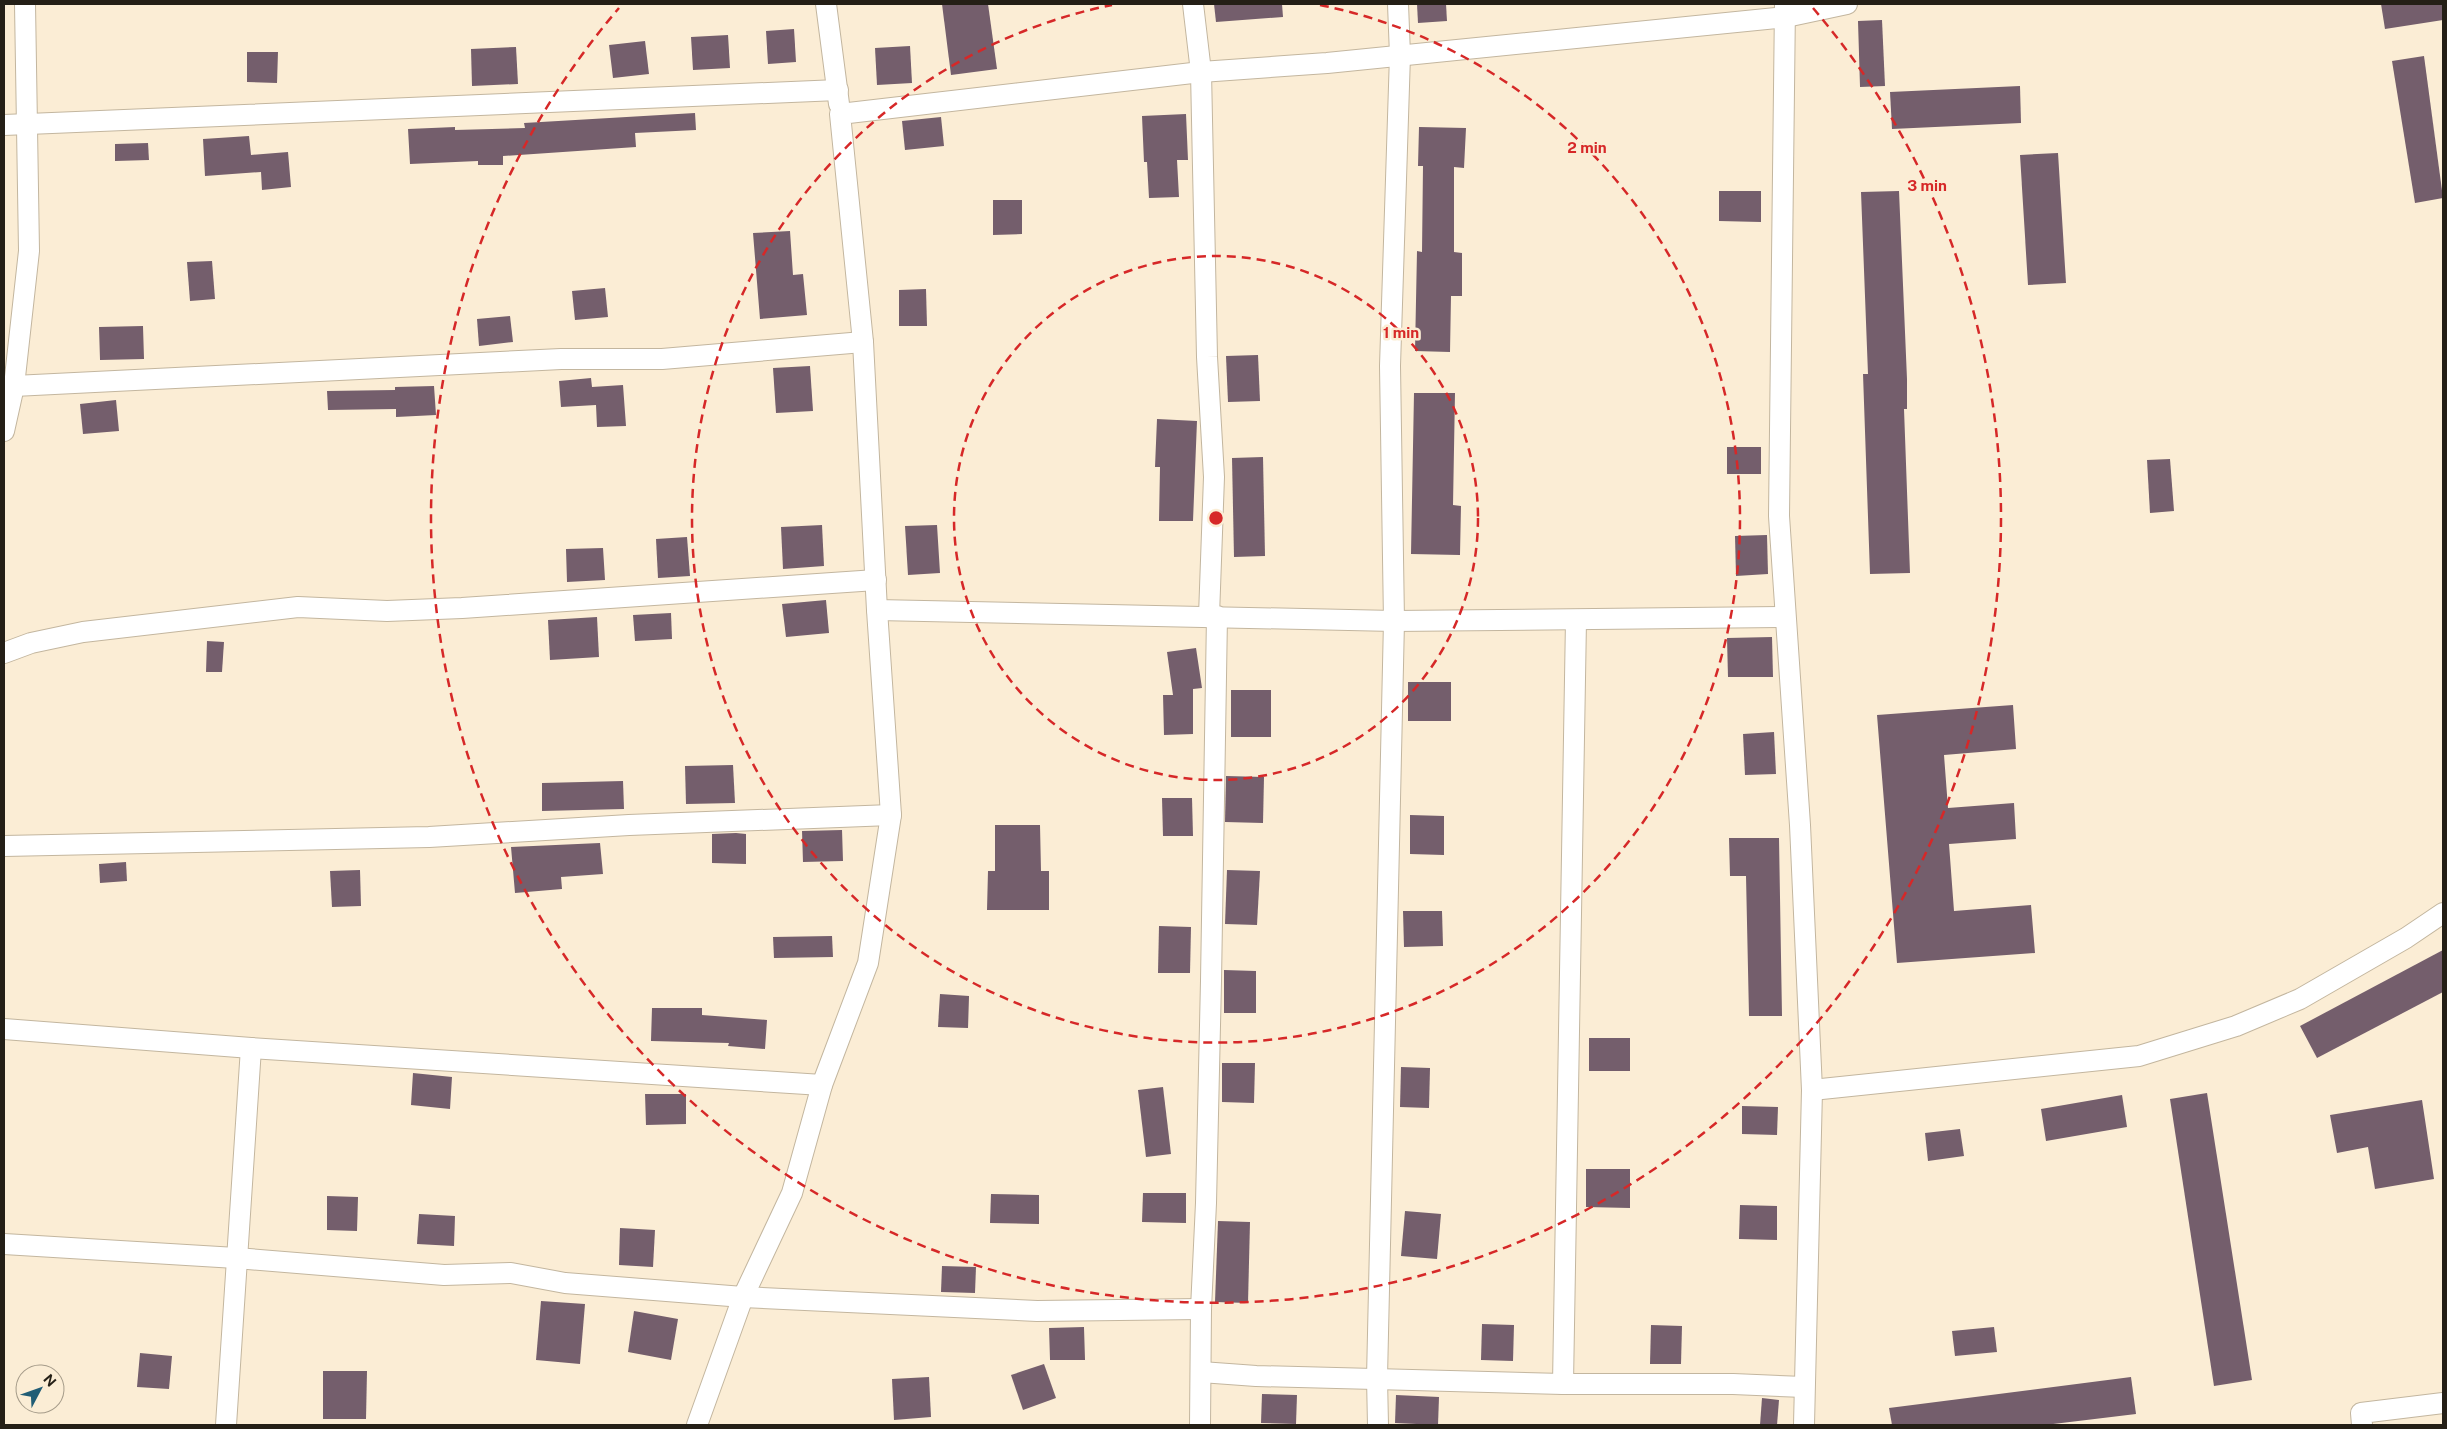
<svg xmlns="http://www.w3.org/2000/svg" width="2447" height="1429" font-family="'Public Sans',sans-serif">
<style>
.building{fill:#745e6c}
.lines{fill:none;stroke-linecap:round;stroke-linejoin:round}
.street-casing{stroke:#c3b69f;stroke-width:22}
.street{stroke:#fff;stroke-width:20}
.ring{fill:none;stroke:#d62828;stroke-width:2.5;stroke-dasharray:9 6}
.centre{fill:#d62828;stroke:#fbedd5;stroke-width:2.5}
.ring-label{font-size:15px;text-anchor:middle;font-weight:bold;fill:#d62828;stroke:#fbedd5;stroke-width:5;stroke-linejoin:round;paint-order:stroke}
</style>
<rect width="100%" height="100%" fill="#fbedd5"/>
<!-- building -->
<g class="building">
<path d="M942 4H988L997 69 951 75Z"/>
<path d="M1214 4H1282L1283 17 1216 22Z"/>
<path d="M1417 4H1446L1447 21 1418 23Z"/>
<path d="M2381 4H2443V20L2385 29Z"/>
<path d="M1882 20 1885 86 1860 87 1858 21Z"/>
<path d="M794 29 796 62 768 64 766 31Z"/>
<path d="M728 35 730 68 693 70 691 37Z"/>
<path d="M645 41 649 74 613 78 609 45Z"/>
<path d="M910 46 912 83 877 85 875 48Z"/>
<path d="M516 47 518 84 472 86 471 49Z"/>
<path d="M247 52H278L277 83 247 82Z"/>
<path d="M2424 56 2443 198 2415 203 2392 61Z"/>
<path d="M2020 86 2021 123 1892 129 1890 92Z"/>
<path d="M695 113 696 130 635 133 636 147 503 156V165H478V161L410 164 408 129 455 127V130L525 128 524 123Z"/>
<path d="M1186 114 1188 160H1177L1179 197 1149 198 1147 162H1144L1142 116Z"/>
<path d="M941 117 944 146 905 150 902 121Z"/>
<path d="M1419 127 1466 128 1464 168 1454 167V252L1462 253V296H1451L1450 352 1415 351 1417 251 1422 252 1423 166H1418Z"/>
<path d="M249 136 251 155 288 152 291 187 262 190 261 172 205 176 203 139Z"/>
<path d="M148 143 149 160 115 161V144Z"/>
<path d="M2058 153 2066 283 2028 285 2020 155Z"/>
<path d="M1719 191H1761V222L1719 221Z"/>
<path d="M1899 191 1907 379V409H1904L1910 573 1870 574 1863 374H1868L1861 192Z"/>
<path d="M993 200H1022V234L993 235Z"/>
<path d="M790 231 793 275 803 274 807 315 760 319 753 233Z"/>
<path d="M212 261 215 299 190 301 187 262Z"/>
<path d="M605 288 608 317 575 320 572 291Z"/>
<path d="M926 289 927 326H899V290Z"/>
<path d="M510 316 513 342 479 346 477 319Z"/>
<path d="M143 326 144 359 100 360 99 327Z"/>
<path d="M1258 355 1260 401 1228 402 1226 356Z"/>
<path d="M810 366 813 411 776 413 773 368Z"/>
<path d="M591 378 592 387 623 385 626 426 597 427 596 405 561 407 559 381Z"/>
<path d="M434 386 436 415 396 417V409L328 410 327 391 395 390V387Z"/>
<path d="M1414 393H1455L1453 505 1461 506 1460 555 1411 554Z"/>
<path d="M116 400 119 431 83 434 80 404Z"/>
<path d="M1157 419 1197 421 1193 521H1159L1160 467H1155Z"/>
<rect x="1727" y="447" width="34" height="27"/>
<path d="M1263 457 1265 556 1234 557 1232 458Z"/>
<path d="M2170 459 2174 511 2150 513 2147 460Z"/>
<path d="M822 525 824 566 783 569 781 527Z"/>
<path d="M937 525 940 573 908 575 905 526Z"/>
<path d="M1767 535 1768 574 1736 576 1735 536Z"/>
<path d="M687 537 690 576 658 578 656 539Z"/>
<path d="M603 548 605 580 567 582 566 549Z"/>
<path d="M826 600 829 633 786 637 782 604Z"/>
<path d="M671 613 672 639 635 641 633 615Z"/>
<path d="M597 617 599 657 550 660 548 620Z"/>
<path d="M1772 637 1773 677H1728L1727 638Z"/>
<path d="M207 641 224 642 222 672H206Z"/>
<path d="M1196 648 1202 688 1193 689V734L1164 735 1163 695H1173L1167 652Z"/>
<rect x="1408" y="682" width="43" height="39"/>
<rect x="1231" y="690" width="40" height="47"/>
<path d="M2013 705 2016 749 1944 755 1948 808 2014 803 2016 839 1949 844 1954 911 2031 905 2035 953 1897 963 1877 715Z"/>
<path d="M1774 732 1776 774 1745 775 1743 734Z"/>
<path d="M733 765 735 803 686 804 685 766Z"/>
<path d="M1226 776 1264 777 1263 823 1225 822Z"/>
<path d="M623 781 624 809 542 811V783Z"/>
<path d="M1162 798H1192L1193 836H1163Z"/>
<path d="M1410 815 1444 816V855L1410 854Z"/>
<path d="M995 825H1040L1041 871H1049V910H987L988 871H995Z"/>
<path d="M842 830 843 861 803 862 802 831Z"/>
<path d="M736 833 746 834V864L712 863V834Z"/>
<path d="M1729 838H1779L1782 1016H1749L1746 876H1730Z"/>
<path d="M600 843 603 874 561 877 562 889 515 893 511 847Z"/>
<path d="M126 862 127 881 100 883 99 864Z"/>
<path d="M360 870 361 906 332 907 330 871Z"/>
<path d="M1227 870 1260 871 1257 925 1225 924Z"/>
<path d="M1403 911H1442L1443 946 1404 947Z"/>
<path d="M1159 926 1191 927 1190 973H1158Z"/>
<path d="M832 936 833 957 774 958 773 937Z"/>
<path d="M2443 950V992L2317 1058 2300 1026Z"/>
<path d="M1224 970 1256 971V1013H1224Z"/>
<path d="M940 994 969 996 968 1028 938 1027Z"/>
<path d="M652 1008H702V1015L767 1020 765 1049 728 1046 729 1043 651 1041Z"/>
<rect x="1589" y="1038" width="41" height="33"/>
<path d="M1222 1063H1255L1254 1103 1222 1102Z"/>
<path d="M1401 1067 1430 1068 1429 1108 1400 1107Z"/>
<path d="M413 1073 452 1077 450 1109 411 1105Z"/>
<path d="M1163 1087 1171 1154 1146 1157 1138 1090Z"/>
<path d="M2207 1093 2252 1380 2214 1386 2170 1099Z"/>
<path d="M645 1094H686V1124L646 1125Z"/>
<path d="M2122 1095 2127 1127 2046 1141 2041 1109Z"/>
<path d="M2422 1100 2434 1179 2375 1189 2368 1147 2337 1153 2330 1115Z"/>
<path d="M1742 1106 1778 1107 1777 1135 1742 1134Z"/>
<path d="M1960 1129 1964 1156 1928 1161 1925 1133Z"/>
<path d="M1586 1169H1630V1208L1586 1207Z"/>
<path d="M1143 1193H1186V1223L1142 1222Z"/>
<path d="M991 1194 1039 1195V1224L990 1223Z"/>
<path d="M327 1196 358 1197 357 1231 327 1230Z"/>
<path d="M1740 1205 1777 1206V1240L1739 1239Z"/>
<path d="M1405 1211 1441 1214 1437 1259 1401 1256Z"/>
<path d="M419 1214 455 1216 454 1246 417 1244Z"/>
<path d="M1218 1221 1250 1222 1248 1303 1215 1302Z"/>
<path d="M620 1228 655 1230 653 1267 619 1265Z"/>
<path d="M942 1266 976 1267 975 1293 941 1292Z"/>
<path d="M541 1301 585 1304 580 1364 536 1360Z"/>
<path d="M634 1311 678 1319 671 1360 628 1352Z"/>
<path d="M1482 1324 1514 1325 1513 1361 1481 1360Z"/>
<path d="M1651 1325 1682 1326 1681 1364H1650Z"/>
<path d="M1084 1327 1085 1360H1050L1049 1328Z"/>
<path d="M1994 1327 1997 1352 1955 1356 1952 1331Z"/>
<path d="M140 1353 172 1356 169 1389 137 1387Z"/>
<path d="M1044 1364 1056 1398 1023 1410 1011 1375Z"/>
<path d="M323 1371H367L366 1419H323Z"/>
<path d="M929 1377 931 1417 894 1420 892 1379Z"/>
<path d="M2131 1377 2136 1414 2045 1425H1892L1889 1408Z"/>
<path d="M1262 1394 1297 1395 1296 1424 1261 1423Z"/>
<path d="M1396 1395 1439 1397 1438 1425 1395 1423Z"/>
<path d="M1762 1398 1779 1400 1777 1425H1760Z"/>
</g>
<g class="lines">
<!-- street casing -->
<g class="street-casing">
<g id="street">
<path d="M826 4 839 104"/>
<path d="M1193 4 1201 72 1207 357 1214 477 1209 616"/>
<path d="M1785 4 1779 516 1800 825 1812 1090 1804 1425"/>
<path d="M4 125 838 90"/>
<path d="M4 390 14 386 561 359H662L863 342"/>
<path d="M4 431 14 386 29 251 25 4"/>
<path d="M1785 617 1394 621 877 610 863 342 840 114 1201 72 1327 63 1786 17 1847 4"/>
<path d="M4 653 31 643 83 632 298 607 387 611 462 608 876 580"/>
<path d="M4 846 429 837 629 825 891 815"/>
<path d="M4 1029 251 1048 822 1085"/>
<path d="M1812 1090 2139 1056 2236 1026 2300 999 2406 938 2443 913"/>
<path d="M4 1244 236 1258 444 1275 511 1273 565 1283 743 1297 1037 1311 1201 1309"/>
<path d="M1201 1372 1256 1376 1563 1384H1733L1804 1387"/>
<path d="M1563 1384 1576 620"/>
<path d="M226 1425 251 1048"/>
<path d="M697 1425 743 1297 792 1193 822 1085 868 963 891 815 877 610"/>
<path d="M1200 1425 1201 1309 1206 1203 1211 981 1217 616"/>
<path d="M1378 1425 1377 1378 1394 621 1390 366 1400 55 1398 4"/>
<path d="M2362 1425 2361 1413 2443 1403"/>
</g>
</g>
<!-- street -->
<use href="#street" class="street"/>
</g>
<!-- distance rings -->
<g class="ring">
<circle cx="1216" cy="518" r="262"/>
<path d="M1320 5A524 524 0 1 1 1112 5"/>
<path d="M1813 8A785 785 0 1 1 619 8"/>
</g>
<circle cx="1216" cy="518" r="8" class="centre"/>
<g class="ring-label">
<text x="1587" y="153">2 min</text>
<text x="1927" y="191">3 min</text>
<text x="1401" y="338">1 min</text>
</g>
<!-- border -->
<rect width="2447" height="1429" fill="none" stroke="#241f16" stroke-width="10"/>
<!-- north arrow -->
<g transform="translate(40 1389) rotate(49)"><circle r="24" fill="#fbedd5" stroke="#a59b89"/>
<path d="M0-4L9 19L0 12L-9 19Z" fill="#215d75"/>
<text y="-8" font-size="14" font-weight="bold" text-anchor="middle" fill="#241f16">N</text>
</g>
</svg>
